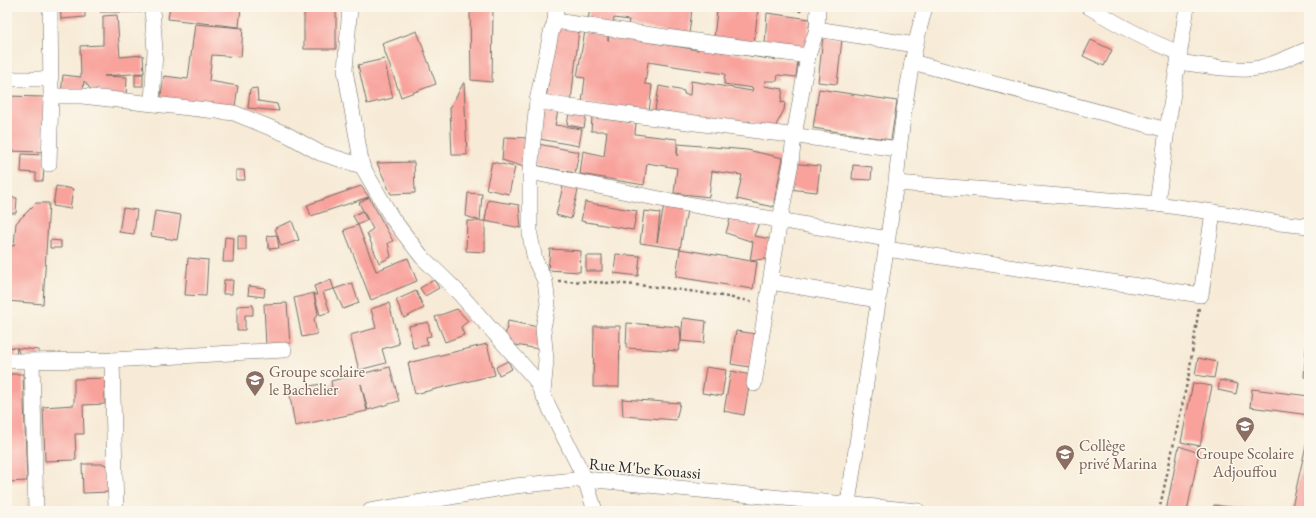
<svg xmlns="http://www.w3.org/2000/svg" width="1316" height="518" font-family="'EB Garamond',serif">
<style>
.building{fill:#f8a29b}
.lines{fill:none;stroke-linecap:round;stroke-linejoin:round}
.minor-casing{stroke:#726e67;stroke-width:16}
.path{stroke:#726e67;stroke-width:2.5;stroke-dasharray:3 3;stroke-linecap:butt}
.minor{stroke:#fff;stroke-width:15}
.labels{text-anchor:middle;stroke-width:3;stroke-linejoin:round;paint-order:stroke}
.education-label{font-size:16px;fill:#785e54;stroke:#fbf7ec;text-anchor:start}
.street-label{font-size:16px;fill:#2b2b2b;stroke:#fbf7ec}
</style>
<rect width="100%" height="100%" fill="#fbf7ec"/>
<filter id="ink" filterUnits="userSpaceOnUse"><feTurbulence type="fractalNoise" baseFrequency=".025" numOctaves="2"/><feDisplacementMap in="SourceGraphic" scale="8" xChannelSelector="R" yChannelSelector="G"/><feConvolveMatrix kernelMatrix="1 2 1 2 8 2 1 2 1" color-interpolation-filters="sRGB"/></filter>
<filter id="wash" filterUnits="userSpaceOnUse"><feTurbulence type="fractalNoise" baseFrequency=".012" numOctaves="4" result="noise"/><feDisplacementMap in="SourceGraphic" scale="16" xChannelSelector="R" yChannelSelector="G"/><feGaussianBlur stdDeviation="0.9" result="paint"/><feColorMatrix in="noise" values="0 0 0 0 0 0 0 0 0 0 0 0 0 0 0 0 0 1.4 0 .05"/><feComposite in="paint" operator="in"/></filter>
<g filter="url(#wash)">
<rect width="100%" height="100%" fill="#f7ebd7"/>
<g id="blocks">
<!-- building -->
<g class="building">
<path d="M60 7H85V17L61 19Z"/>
<path d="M100 7H141L142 12H100Z"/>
<path d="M170 7H241L239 27 168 19Z"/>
<rect x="304" y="7" width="32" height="42"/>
<path d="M493 7 492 82 471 80 470 8Z"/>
<path d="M590 7H676L692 9 689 35 628 25 629 20 614 18 613 25 588 21Z"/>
<path d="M694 7 758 8 754 44 714 38 717 11Z"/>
<path d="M767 13 810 19 806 51 765 45Z"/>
<path d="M117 15 120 57 143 55 144 73 104 76 127 77 126 98 93 92 84 81 82 96 61 94 63 75 81 77 80 46 103 45V16Z"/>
<path d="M195 24 243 28 241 57 212 55 209 81 238 86 234 113 160 101 164 76 188 79Z"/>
<path d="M556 28 579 30 571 101 546 99Z"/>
<path d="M417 31 436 84 401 97 382 44Z"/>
<path d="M585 31 608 36V41L609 33 651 40 650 42 698 50V48L770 59 798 61 796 77 778 75 777 81H765L764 86 783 89 781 103 785 102 784 110 773 131 763 129 749 121 748 126 655 110 659 86 684 91V94L690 95 691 81 752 91 753 88 724 84 725 74 648 62 645 84 652 85 649 113 582 103 585 78 577 77Z"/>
<path d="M823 37 842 39 837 84 818 82Z"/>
<path d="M1091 40 1112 50 1104 66 1083 56Z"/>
<path d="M384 59 393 98 367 104 358 65Z"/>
<rect x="135" y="74" width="8" height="12"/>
<path d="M464 82 467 155H452L450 108Z"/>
<path d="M257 88 258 101 277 104 279 111 248 108 250 89Z"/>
<path d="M819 89 897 101 891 140 813 128Z"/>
<path d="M7 96 44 97 43 152 7 151Z"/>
<path d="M570 107 587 110 584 128 567 125Z"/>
<path d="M544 108 558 111 555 125 582 129 579 146 539 139Z"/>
<path d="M592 117 636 123 635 134 677 139V156L678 144 747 150 783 158 773 207 737 199 742 175 712 171 709 197 674 193 677 168 647 163 644 185 580 174 583 151 604 156 607 131H591Z"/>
<path d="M504 137 529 138 527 168 502 160Z"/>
<path d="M538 144 579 152 575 173 534 165Z"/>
<path d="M22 154 45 155 43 181H36V173L21 172Z"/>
<path d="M414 162 415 193 391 194 377 163Z"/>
<path d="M492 162 515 167 509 194 486 189Z"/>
<path d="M791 163 820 166 817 192 788 189Z"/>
<path d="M853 165 872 167 871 180 852 179Z"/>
<path d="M236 170H244L245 180H236Z"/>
<path d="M564 182 579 186 571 219 556 215Z"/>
<path d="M56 186 73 189 70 209 53 206Z"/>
<path d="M361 186 369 197 393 241 388 243 391 257 379 263 367 233 373 229 359 203 369 197 311 216 307 205Z"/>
<path d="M468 193 482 194 480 221H485V252L466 251 467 221H480L466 216Z"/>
<path d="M8 197 17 198 16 213H7Z"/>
<path d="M488 200 519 205 521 228 485 221Z"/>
<path d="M665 200 688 204 680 249 640 243 644 211 660 213 657 242Z"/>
<path d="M585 202 637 211 633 230 581 221Z"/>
<path d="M36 203H49L43 304 7 301V245L14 246 16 223Z"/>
<path d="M123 208 137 210 134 234 119 232Z"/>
<path d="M155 211 181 215 177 240 151 236Z"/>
<path d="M362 211 367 220 358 225 353 216Z"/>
<path d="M732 212 760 220 754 236 771 239 768 259H763L750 261 753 242 726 233Z"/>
<path d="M292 221 299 240 281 246 275 228Z"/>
<path d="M358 225 376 271 408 258 417 281 371 300 344 230Z"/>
<path d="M277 235 279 248 269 249 267 236Z"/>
<rect x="238" y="236" width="8" height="14"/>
<path d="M225 237 234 238 233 262H223Z"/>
<path d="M50 240 61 241V248H50Z"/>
<path d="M550 249 581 251 580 272 548 270Z"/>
<path d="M680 249 757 262 753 289 676 277Z"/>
<path d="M616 254 640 256 638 276 614 273Z"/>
<rect x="586" y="256" width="16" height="15"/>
<path d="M188 258 208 260 206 296 185 295Z"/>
<path d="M224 280H233L232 294H223Z"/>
<path d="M331 280 334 289 323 292 330 312 320 315 314 295 318 314 314 319 317 334 302 337 294 298 314 293V295H317L314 286Z"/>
<path d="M434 280 439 288 425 296 420 288Z"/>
<path d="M352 283 359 303 343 309 334 289Z"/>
<path d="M249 286 265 288 264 297 248 295Z"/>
<path d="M416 291 424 308 404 318 396 300Z"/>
<path d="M287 303 290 344 266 346 264 304Z"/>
<path d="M389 303 399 344 382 349 386 363 359 370 350 335 376 328 371 309Z"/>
<path d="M253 305V315H245V330H237V306Z"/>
<path d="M457 309 468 321 461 327 464 335 445 342 435 317Z"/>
<path d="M683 318 706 321 704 343 681 341Z"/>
<path d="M508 321 543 328 539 349 504 343Z"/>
<path d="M428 322 431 336 426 337 428 345 413 348 409 326Z"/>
<path d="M627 323 680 327 681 341 678 351 626 348Z"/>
<path d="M1308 325H1309V378L1304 377Z"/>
<path d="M594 326H620L619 387H593Z"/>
<path d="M736 331 756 334 750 367 731 364Z"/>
<path d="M487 344 495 375 415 394 408 363Z"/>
<path d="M7 347 17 348 16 357H7Z"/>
<path d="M17 348 39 350V357L20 355Z"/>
<path d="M1198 358 1217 362 1214 378 1195 375Z"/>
<path d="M508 361 512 369 499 375 496 367Z"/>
<path d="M390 367 399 401 368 410 361 384 367 411 295 426 289 390 321 384V389L332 387 331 381Z"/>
<path d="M706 367 726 370 722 396 702 393Z"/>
<path d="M731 371 751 375 744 415 724 411Z"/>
<path d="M7 374H23L27 481 7 482Z"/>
<path d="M105 378V404L83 405 84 434H75L76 460 45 461 43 407 74 405V379Z"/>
<path d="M1220 380 1238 384 1236 394 1218 390Z"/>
<path d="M1193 383 1212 386 1200 446 1181 442Z"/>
<path d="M1252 389 1309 396V415L1250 407Z"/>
<path d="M622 399 680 403 676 420 623 416Z"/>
<path d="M1308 437 1309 511H1291Z"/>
<path d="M1179 446 1199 453 1187 511H1166Z"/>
<path d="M82 464H105L109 473 110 492 83 493Z"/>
<path d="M1214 505 1254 510V511H1212Z"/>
<rect x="7" y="508" width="14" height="3"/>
</g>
</g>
</g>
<g filter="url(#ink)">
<use href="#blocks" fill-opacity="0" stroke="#726e67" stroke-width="1"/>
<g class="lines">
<!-- minor casing -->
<g class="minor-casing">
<g id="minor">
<path d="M152 7 155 51 152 103"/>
<path d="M350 7 345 70 362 166 392 218 422 257 459 293 535 379 585 479 595 511"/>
<path d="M818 7 817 29 915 45"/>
<path d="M1089 7C1119 25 1147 41 1180 53"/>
<path d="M555 21 666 37 808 56"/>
<path d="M912 62 1167 130"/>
<path d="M1179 62C1201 65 1238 72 1259 68 1276 64 1293 55 1309 49"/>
<path d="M7 79H50"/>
<path d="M51 96H82L234 113 286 134 320 153 362 166"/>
<path d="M537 101 570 107 899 149"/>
<path d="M49 164 51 96 50 7"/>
<path d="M530 172 665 200 887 239"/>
<path d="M896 183 1003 191 1157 204 1213 212 1279 223 1309 226"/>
<path d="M1157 204 1167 130 1187 7"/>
<path d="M886 249 1201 295 1213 212"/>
<path d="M771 282 878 300"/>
<path d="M112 360 116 511"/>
<path d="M7 361 112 360 284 350"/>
<path d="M32 362 36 511"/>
<path d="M754 384 780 220 791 163 794 136 808 56 817 29"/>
<path d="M543 393 546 360 543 328 548 304 545 281 535 260 530 235V172L537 101 551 33 555 21 556 7"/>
<path d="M848 503 896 183C901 124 909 64 925 7"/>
<path d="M370 511 515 486 585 479 918 511"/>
</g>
</g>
<!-- path -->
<g class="path">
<path d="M787 7 804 12"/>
<path d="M558 281C625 282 689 289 754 302"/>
<path d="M1159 511 1189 374 1199 307"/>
</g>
<!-- minor -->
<use href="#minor" class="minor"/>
</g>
</g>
<!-- icons -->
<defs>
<g id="school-pin" transform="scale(1)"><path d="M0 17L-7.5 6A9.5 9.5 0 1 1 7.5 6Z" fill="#8d6e63" stroke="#fbf7ec"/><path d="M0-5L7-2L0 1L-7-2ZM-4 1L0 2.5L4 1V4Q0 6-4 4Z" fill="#fff"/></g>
<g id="university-pin" transform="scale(1)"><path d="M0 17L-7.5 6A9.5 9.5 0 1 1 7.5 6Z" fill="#8d6e63" stroke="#fbf7ec"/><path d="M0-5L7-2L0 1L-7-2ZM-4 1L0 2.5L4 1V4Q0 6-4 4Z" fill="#fff"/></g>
</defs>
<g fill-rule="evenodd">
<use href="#school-pin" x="255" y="380"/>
<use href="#school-pin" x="1245" y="426"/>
<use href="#university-pin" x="1065" y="454"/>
</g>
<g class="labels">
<!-- education labels -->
<g class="education-label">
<text x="269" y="377">Groupe scolaire<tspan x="269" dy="18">le Bachelier</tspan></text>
<text x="1079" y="451">Collège<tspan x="1079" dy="18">privé Marina</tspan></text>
<text x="1245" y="459" text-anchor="middle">Groupe Scolaire<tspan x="1245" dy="18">Adjouffou</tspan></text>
</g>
<!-- street labels -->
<g class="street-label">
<text transform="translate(645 468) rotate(5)" y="6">Rue M'be Kouassi</text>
</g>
</g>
<!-- margin -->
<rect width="1316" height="518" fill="none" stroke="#fbf7ec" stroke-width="24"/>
</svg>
